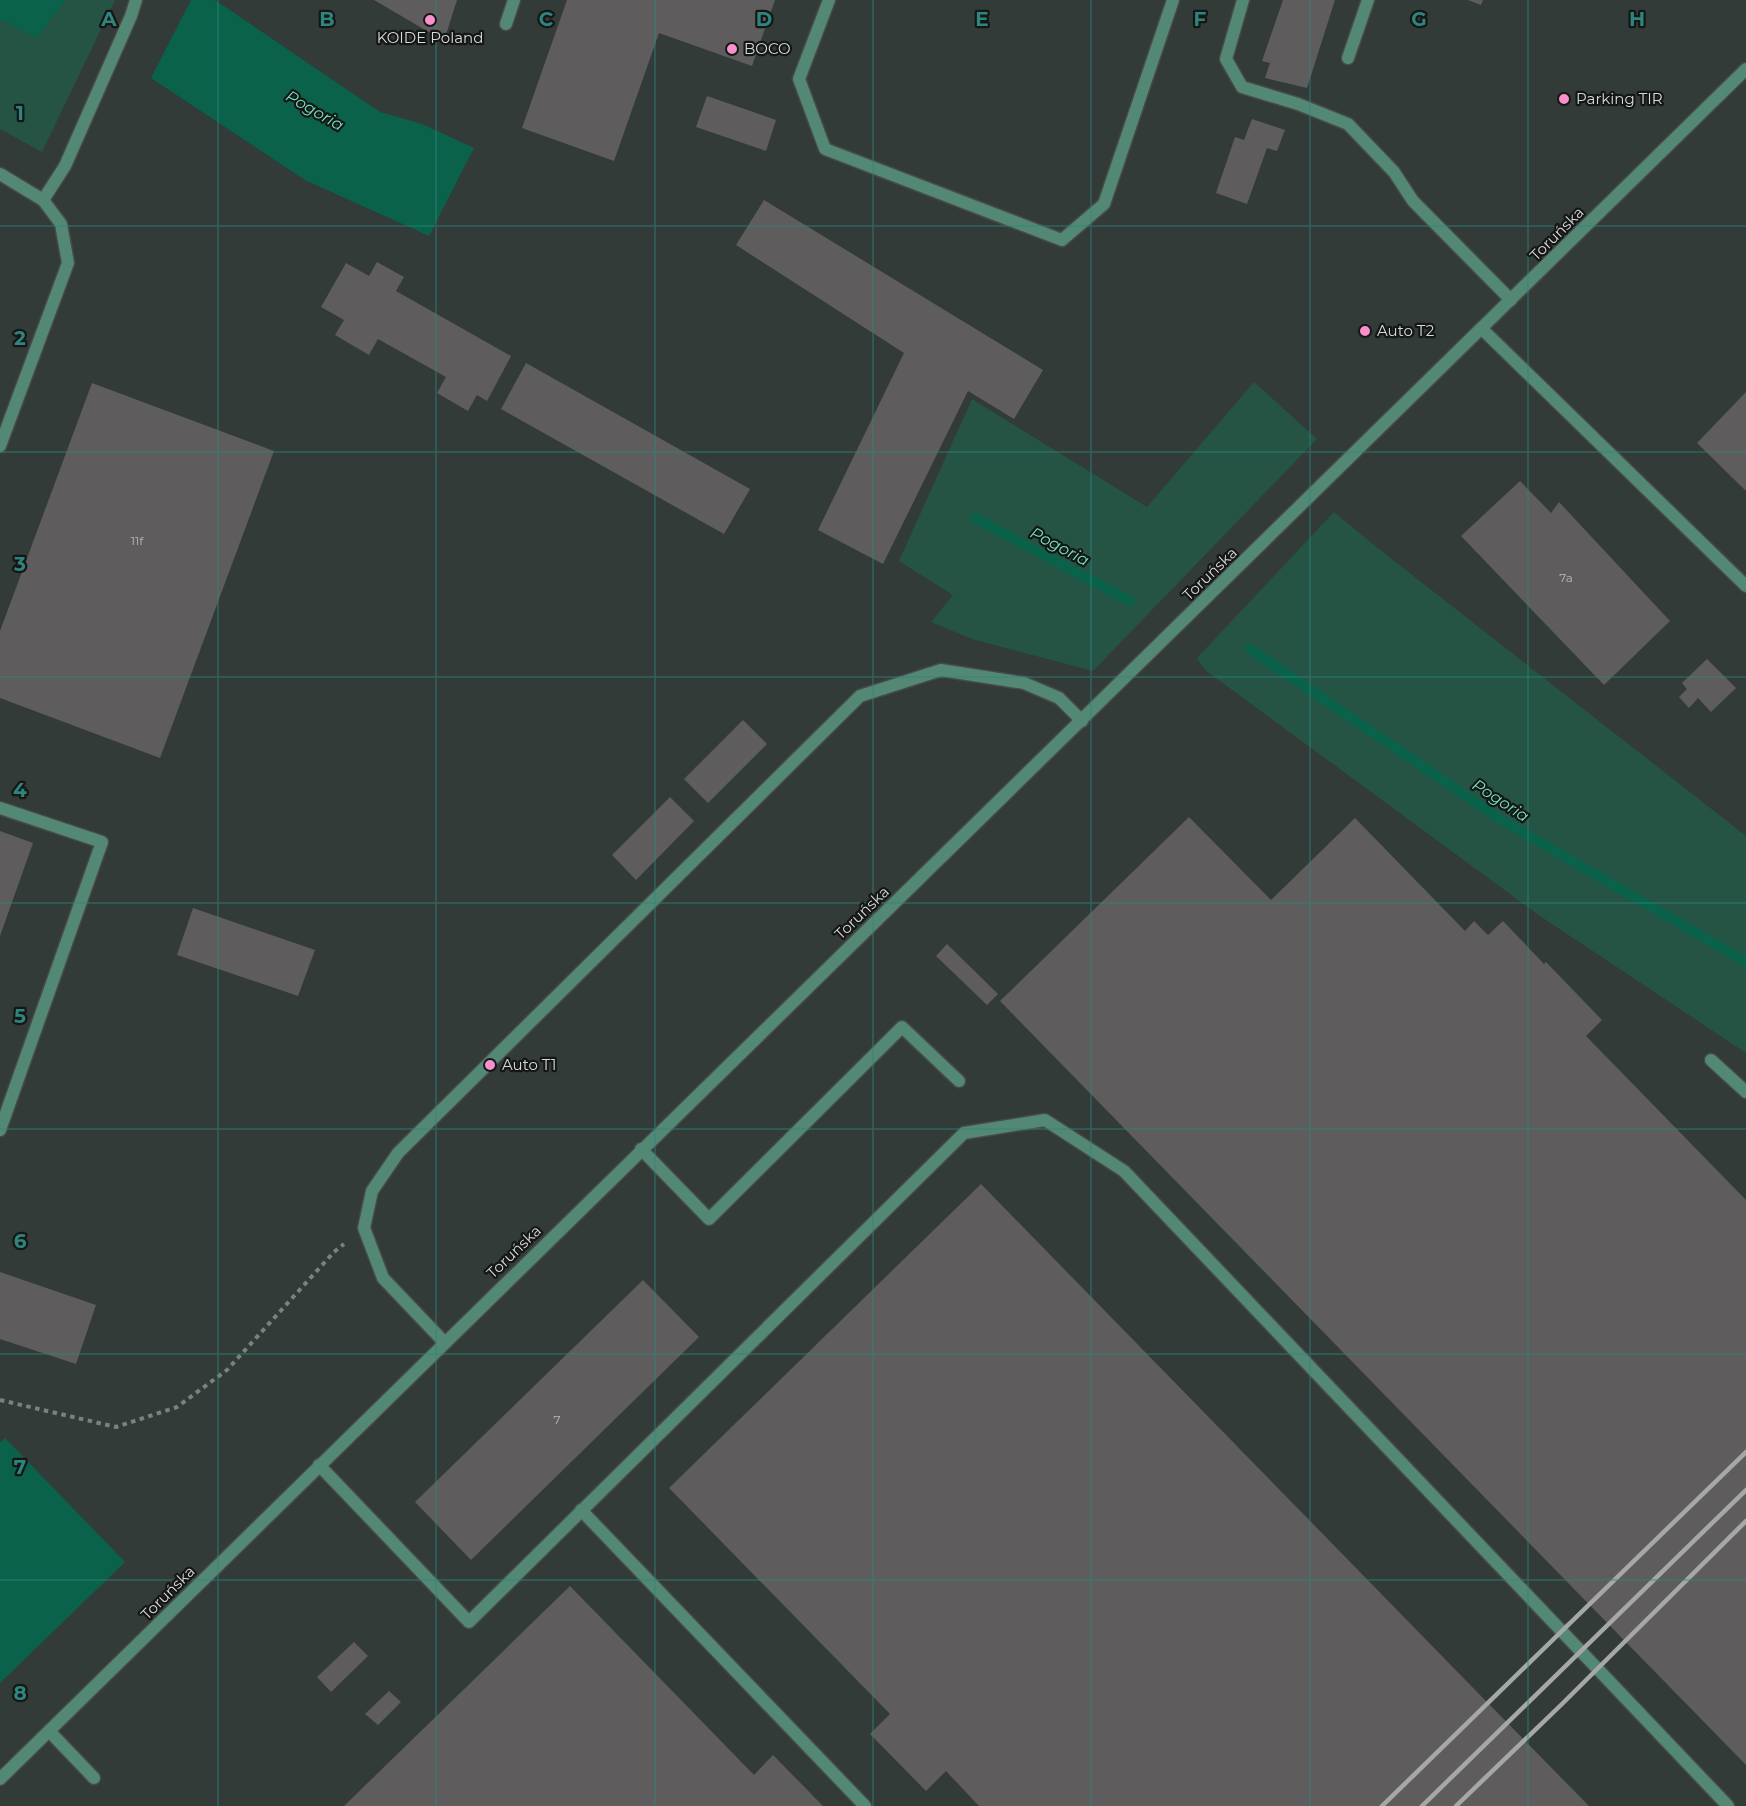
<svg xmlns="http://www.w3.org/2000/svg" width="1746" height="1806" font-family="Montserrat,sans-serif">
<style>
.built{fill:#323b37}
.green{fill:#255444}
.water{fill:#0b624a}
.lines{fill:none;stroke-linecap:round;stroke-linejoin:round}
.stream{stroke:#0b624a;stroke-width:10}
.building{fill:#5f5c5d}
.service-casing{stroke:#474a49;stroke-width:15}
.minor-casing{stroke:#474a49;stroke-width:15}
.path{stroke:#7e807f;stroke-width:4;stroke-dasharray:4.5 4.5;stroke-linecap:butt}
.service{stroke:#528874;stroke-width:12}
.minor{stroke:#528874;stroke-width:12}
.rail{stroke:#a6a8a7;stroke-width:4.5}
.grid{fill:none;stroke:#2d857e;stroke-width:1.5;stroke-opacity:0.55}
.poi-dot{fill:#f890cb;stroke:#151716;stroke-width:2}
.labels{text-anchor:middle;stroke-width:4.5;stroke-linejoin:round;paint-order:stroke}
.number-label{font-size:12px;fill:#b9bab9}
.poi-label{font-size:15px;fill:#d7d9d8;stroke:#151716;text-anchor:start}
.street-label{font-size:15px;fill:#d7d9d8;stroke:#151716}
.water-label{font-size:16px;font-style:italic;fill:#76e3bc;stroke:#151716}
.grid-label{font-size:20px;text-anchor:middle;font-weight:bold;fill:#2d857e;stroke:#151716;stroke-width:4.5;stroke-linejoin:round;paint-order:stroke}
</style>
<rect width="100%" height="100%" fill="#2c2f2e"/>
<!-- built -->
<rect class="built" x="0" y="0" width="1746" height="1806"/>
<!-- green -->
<g class="green">
<path d="M66 0H115L42 152 0 129V19L36 37Z"/>
<path d="M1254 382 1317 439 1093 671 972 639 931 622 953 595 899 561 972 399 1147 507Z"/>
<path d="M1334 512 1379 549 1746 836V1053L1540 916 1205 670 1197 658Z"/>
</g>
<!-- water -->
<g class="water">
<path d="M0 0H66L36 38 0 19Z"/>
<path d="M191 0H215L380 112 422 124 474 148 429 236 305 180 151 78Z"/>
<path d="M5 1438 125 1562 0 1683V1443Z"/>
</g>
<g class="lines">
<!-- stream -->
<g class="stream">
<path d="M975 518 1130 601"/>
<path d="M1250 649 1500 819 1746 962"/>
</g>
</g>
<!-- building -->
<g class="building">
<path d="M374 0H457L444 41Z"/>
<path d="M567 0H775L752 66 659 33 614 161 522 128Z"/>
<path d="M1283 0H1335L1307 88 1265 78 1270 63 1262 61Z"/>
<path d="M1468 0H1483L1481 5Z"/>
<path d="M707 96 776 120 766 151 696 127Z"/>
<path d="M1252 119 1285 130 1277 151 1267 148 1247 204 1216 193 1235 137 1244 140Z"/>
<path d="M764 200 1043 370 1014 419 968 391 883 564 818 530 904 353 736 245Z"/>
<path d="M377 262 404 277 396 291 511 356 487 401 477 395 468 411 437 393 446 377 378 339 369 355 335 335 344 320 321 307 346 263 369 276Z"/>
<path d="M526 363 750 489 724 534 501 409Z"/>
<path d="M92 383 274 451 160 758 0 698V631Z"/>
<path d="M1746 392V491L1697 443Z"/>
<path d="M1520 481 1551 513 1559 502 1670 621 1604 685 1461 536Z"/>
<path d="M1707 659 1736 688 1711 712 1698 698 1689 708 1679 697 1687 689 1682 683Z"/>
<path d="M743 720 767 744 708 803 684 779Z"/>
<path d="M670 797 694 821 636 880 612 855Z"/>
<path d="M1189 817 1271 900 1355 818 1465 931 1474 921 1488 935 1503 921 1544 964 1546 962 1602 1020 1586 1036 1746 1200V1765L1000 1001Z"/>
<path d="M0 831 33 843 0 936Z"/>
<path d="M193 908 315 950 298 996 177 955Z"/>
<path d="M947 944 998 994 987 1005 936 956Z"/>
<path d="M981 1184 1481 1696 1589 1806H979L946 1771 926 1791 870 1734 890 1714 669 1488Z"/>
<path d="M0 1272 96 1305 76 1364 0 1339Z"/>
<path d="M643 1280 699 1337 471 1560 415 1502Z"/>
<path d="M570 1586 754 1775 773 1755 823 1806H344Z"/>
<path d="M354 1642 368 1656 331 1692 317 1677Z"/>
<path d="M389 1691 401 1702 378 1725 365 1714Z"/>
</g>
<g class="lines">
<!-- service casing -->
<g class="service-casing">
<g id="service">
<path d="M829 0 799 79 825 149 1062 240 1104 204 1173 0"/>
<path d="M1243 0 1226 59 1242 87 1298 104 1348 124 1394 172 1413 201 1511 300"/>
<path d="M506 24 514 0"/>
<path d="M1348 58 1368 0"/>
<path d="M0 174 43 200 61 224 68 263 0 446"/>
<path d="M43 200 65 166 131 16 136 0"/>
<path d="M1482 329 1746 586"/>
<path d="M0 808 102 842 0 1130"/>
<path d="M1711 1060 1746 1092"/>
<path d="M641 1149 709 1219 902 1027 959 1081"/>
<path d="M444 1342 383 1278 364 1228 372 1191 398 1153 860 696 941 670 1024 683 1059 698 1082 721"/>
<path d="M319 1465 469 1622 964 1133 1045 1120 1124 1171 1728 1806"/>
<path d="M581 1510 865 1806"/>
<path d="M49 1731 94 1778"/>
</g>
</g>
<!-- minor casing -->
<g class="minor-casing">
<path id="minor" d="M0 1779 1746 69"/>
</g>
<!-- path -->
<path class="path" d="M0 1400 116 1427 177 1407 227 1370 334 1252 344 1244"/>
<!-- service -->
<use href="#service" class="service"/>
<!-- minor -->
<use href="#minor" class="minor"/>
<!-- rail -->
<g class="rail">
<path d="M1382 1806 1746 1452"/>
<path d="M1422 1806 1746 1490"/>
<path d="M1456 1806 1562 1704 1746 1521"/>
</g>
</g>
<!-- grid -->
<path class="grid" d="M218 0V1806M436 0V1806M655 0V1806M873 0V1806M1091 0V1806M1310 0V1806M1528 0V1806M0 226H1746M0 452H1746M0 677H1746M0 903H1746M0 1129H1746M0 1354H1746M0 1580H1746"/>
<!-- markers -->
<g class="poi-dot">
<circle cx="430" cy="20" r="6"/>
<circle cx="732" cy="49" r="6"/>
<circle cx="1564" cy="99" r="6"/>
<circle cx="1365" cy="331" r="6"/>
<circle cx="490" cy="1065" r="6"/>
</g>
<g class="labels">
<!-- number labels -->
<g class="number-label">
<text x="137" y="545">11f</text>
<text x="1566" y="582">7a</text>
<text x="557" y="1424">7</text>
</g>
<!-- poi labels -->
<g class="poi-label">
<text x="430" y="43" text-anchor="middle">KOIDE Poland</text>
<text x="744" y="54">BOCO</text>
<text x="1576" y="104">Parking TIR</text>
<text x="1377" y="336">Auto T2</text>
<text x="502" y="1070">Auto T1</text>
</g>
<!-- street labels -->
<g class="street-label">
<text transform="translate(1557 234) rotate(-45)" y="5">Toruńska</text>
<text transform="translate(1210 574) rotate(-44)" y="5">Toruńska</text>
<text transform="translate(862 913) rotate(-44)" y="5">Toruńska</text>
<text transform="translate(514 1252) rotate(-44)" y="5">Toruńska</text>
<text transform="translate(168 1593) rotate(-45)" y="5">Toruńska</text>
</g>
<!-- water labels -->
<g class="water-label">
<text transform="translate(315 110) rotate(30)" y="6">Pogoria</text>
<text transform="translate(1060 546) rotate(28)" y="6">Pogoria</text>
<text transform="translate(1501 800) rotate(33)" y="6">Pogoria</text>
</g>
</g>
<g class="grid-label">
<text x="109" y="26">A</text>
<text x="327" y="26">B</text>
<text x="546" y="26">C</text>
<text x="764" y="26">D</text>
<text x="982" y="26">E</text>
<text x="1200" y="26">F</text>
<text x="1419" y="26">G</text>
<text x="1637" y="26">H</text>
<text x="20" y="120">1</text>
<text x="20" y="345">2</text>
<text x="20" y="571">3</text>
<text x="20" y="797">4</text>
<text x="20" y="1023">5</text>
<text x="20" y="1248">6</text>
<text x="20" y="1474">7</text>
<text x="20" y="1700">8</text>
</g>
</svg>
